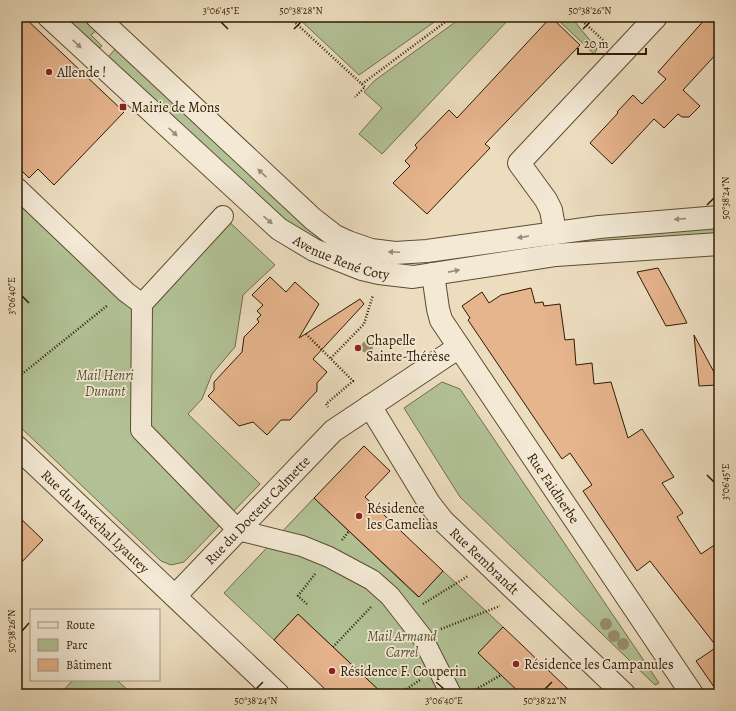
<svg xmlns="http://www.w3.org/2000/svg" width="736" height="711" font-family="Alegreya,serif">
<style>
.green{fill:#b2c296;stroke:#706e4c}
.building{fill:#e6b48d;stroke:#2e1b01}
.lines{fill:none;stroke-linecap:round;stroke-linejoin:round}
.pedestrian-casing{stroke:#5e4c30;stroke-width:22}
.minor-casing{stroke:#5e4c30;stroke-width:24}
.tertiary-casing{stroke:#5e4c30;stroke-width:24}
.path{stroke:#2e1b01;stroke-width:2.5;stroke-dasharray:1 2;stroke-linecap:butt}
.pedestrian{stroke:#f3e9d5;stroke-width:20}
.minor{stroke:#f3e9d5;stroke-width:22}
.tertiary{stroke:#f3e9d5;stroke-width:22}
.tree{fill:#9a8e6f}
.oneway{fill:#9a8c76}
.ticks{fill:none;stroke:#2e1b01;stroke-width:1.5}
.poi-dot{fill:#8f2418;stroke:#f3e9d5;stroke-width:1.5}
.labels{text-anchor:middle;stroke-width:3.5;stroke-linejoin:round;paint-order:stroke}
.poi-label{font-size:14px;fill:#2e1b01;stroke:#f3e9d5;text-anchor:start}
.street-label{font-size:14px;fill:#2e1b01;stroke:#f3e9d5}
.park-label{font-size:14px;font-style:italic;fill:#564d2e;stroke:#f3e9d5}
.neatline{fill:none;stroke:#2e1b01;stroke-width:1.5}
.ticks-label{font-size:10px;text-anchor:middle;fill:#2e1b01}
</style>
<rect width="100%" height="100%" fill="#ecddbf"/>
<filter id="stains"><feTurbulence type="fractalNoise" baseFrequency=".005" numOctaves="4"/><feColorMatrix values="0 0 0 0 .2 0 0 0 0 .09 0 0 0 0 .02 0 0 0 .5 -.17"/></filter>
<radialGradient id="worn" r=".72"><stop offset=".6" stop-color="#630" stop-opacity="0"/><stop offset="1" stop-color="#630" stop-opacity=".3"/></radialGradient>
<!-- green -->
<g class="green">
<path d="M61 17H88L99 28 91 35 102 46 97 50Z"/>
<path d="M297 17H439L440 18 359 75Z"/>
<path d="M460 17H511L382 154 359 134 382 108 364 92 374 81 454 23Z"/>
<path d="M555 17H571L597 49 594 54Z"/>
<path d="M118 46 294 212 398 260 404 269 299 236 108 57Z"/>
<path d="M17 188 142 303 223 216 275 265 243 295 235 347 212 374 202 399 188 414 260 484 184 562 171 565 161 561 17 424Z"/>
<path d="M719 225V238L441 262 440 258 596 234Z"/>
<path d="M442 382 460 389 659 683 655 685 460 497 404 408Z"/>
<path d="M314 498 418 597 443 571 503 627 521 694H383L298 614 274 640 224 593Z"/>
<path d="M73 680H117L132 694H60Z"/>
</g>
<!-- building -->
<g class="building">
<path d="M17 17H24L124 112 54 185 38 169 29 178 17 166Z"/>
<path d="M551 17 580 45 485 144 490 148 427 214 393 183 410 166 405 161 417 148 415 145 449 110 457 118Z"/>
<path d="M707 17H719V51L683 90 700 106 689 117H682L678 114 664 128 654 119 612 164 590 143 618 113 617 112 633 95 642 104 666 79 658 72Z"/>
<path d="M658 268 669 288 687 323 666 326 637 272Z"/>
<path d="M270 277 286 292 295 282 319 304 299 338 360 299 364 304 313 359 327 372 317 383V391L290 420H281L267 435 253 422 239 426 208 396 214 390V382L242 352 244 337 259 322 257 319 261 315 257 311 263 305 252 295Z"/>
<path d="M531 288 535 303 543 302 544 306 560 304 565 340 574 339 576 365 592 363 594 384 611 382 628 438 642 429 674 477 662 483 683 513 677 517 701 554 719 542V694L696 661 717 647 650 561 637 571 583 491 592 485 570 453 562 459 468 320 470 318 462 306 482 292 489 303 501 295Z"/>
<path d="M694 335 715 374 717 385 699 386Z"/>
<path d="M364 446 390 471 365 497 443 571 419 597 314 498Z"/>
<path d="M17 515 43 540 17 567Z"/>
<path d="M298 614 333 647 383 694H330L274 640Z"/>
<path d="M503 627 522 645 573 694H521L478 653Z"/>
</g>
<g class="lines">
<!-- pedestrian casing -->
<g class="pedestrian-casing">
<g id="pedestrian">
<path d="M17 188 126 292 142 304"/>
<path d="M142 304 141 430 238 530 302 546 329 557 372 580 390 596 422 637 451 694"/>
<path d="M142 304 223 216"/>
</g>
</g>
<!-- minor casing -->
<g class="minor-casing">
<g id="minor">
<path d="M555 232 551 210 546 200 519 163 656 17"/>
<path id="s1" d="M433 274 438 309 441 320 692 694"/>
<path id="s2" d="M370 406 429 503 443 521 624 694"/>
<path id="s3" d="M17 447 278 694"/>
<path id="s4" d="M175 596 333 431 459 347"/>
</g>
</g>
<!-- tertiary casing -->
<g class="tertiary-casing">
<g id="tertiary">
<path id="s5" d="M49 17 279 229 314 250 362 269 379 273 413 277 556 255 719 244"/>
<path d="M97 17 313 219 335 236 348 242 371 250 395 253 427 251 599 227 719 217"/>
</g>
</g>
<!-- path -->
<g class="path">
<path d="M289 17 365 87 355 97"/>
<path d="M578 17 603 40"/>
<path d="M362 84 452 17"/>
<path d="M306 334 353 381 326 404 328 407"/>
<path d="M331 358 364 324 373 295"/>
<path d="M17 378 108 305"/>
<path d="M342 540 349 531"/>
<path d="M307 604 298 596 315 574"/>
<path d="M423 604 468 576"/>
<path d="M441 629 500 606"/>
<path d="M333 647 371 607"/>
<path d="M473 691 501 675"/>
<path d="M399 694 420 680"/>
</g>
<!-- pedestrian -->
<use href="#pedestrian" class="pedestrian"/>
<!-- minor -->
<use href="#minor" class="minor"/>
<!-- tertiary -->
<use href="#tertiary" class="tertiary"/>
</g>
<!-- trees -->
<g class="tree">
<circle cx="367" cy="347" r="6"/>
<circle cx="606" cy="624" r="6"/>
<circle cx="614" cy="636" r="6"/>
<circle cx="623" cy="644" r="6"/>
</g>
<!-- one-way arrows -->
<defs><path id="oneway-solid" d="M-6-.8H1V-3.2L6.5 0L1 3.2V.8H-6Z"/></defs>
<g class="oneway">
<use href="#oneway-solid" transform="translate(77 44) rotate(43)"/>
<use href="#oneway-solid" transform="translate(173 132) rotate(43)"/>
<use href="#oneway-solid" transform="translate(262 173) rotate(-137)"/>
<use href="#oneway-solid" transform="translate(680 219) rotate(176)"/>
<use href="#oneway-solid" transform="translate(268 220) rotate(41)"/>
<use href="#oneway-solid" transform="translate(523 237) rotate(172)"/>
<use href="#oneway-solid" transform="translate(394 252) rotate(-178)"/>
<use href="#oneway-solid" transform="translate(454 271) rotate(-11)"/>
</g>
<!-- ticks -->
<path class="ticks" d="M221 22 228 29M294 29 301 22M583 29 590 22M707 205 714 198M22 296 29 303M707 475 714 482M22 631 29 623M436 682 444 689M256 689 263 682M545 689 552 682"/>
<!-- markers -->
<g class="poi-dot">
<circle cx="49" cy="72" r="4"/>
<rect x="119" y="103" width="8" height="8" rx="2"/>
<circle cx="358" cy="348" r="4"/>
<circle cx="359" cy="516" r="4"/>
<circle cx="516" cy="664" r="4"/>
<circle cx="332" cy="671" r="4"/>
</g>
<g class="labels">
<!-- poi labels -->
<g class="poi-label">
<text x="57" y="77">Allende !</text>
<text x="131" y="112">Mairie de Mons</text>
<text x="366" y="345">Chapelle<tspan x="366" dy="16">Sainte-Thérèse</tspan></text>
<text x="367" y="513">Résidence<tspan x="367" dy="16">les Camelias</tspan></text>
<text x="524" y="669">Résidence les Campanules</text>
<text x="340" y="676">Résidence F. Couperin</text>
</g>
<!-- street labels -->
<g class="street-label">
<text dy="5" stroke="none"><textPath href="#s5" startOffset="382">Avenue René Coty</textPath></text>
<text dy="5" stroke="none"><textPath href="#s1" startOffset="249">Rue Faidherbe</textPath></text>
<text dy="5" stroke="none"><textPath href="#s4" startOffset="119">Rue du Docteur Calmette</textPath></text>
<text dy="5" stroke="none"><textPath href="#s3" startOffset="108">Rue du Maréchal Lyautey</textPath></text>
<text dy="5" stroke="none"><textPath href="#s2" startOffset="194">Rue Rembrandt</textPath></text>
</g>
<!-- park labels -->
<g class="park-label">
<text x="105" y="380">Mail Henri<tspan x="105" dy="16">Dunant</tspan></text>
<text x="402" y="641">Mail Armand<tspan x="402" dy="16">Carrel</tspan></text>
</g>
</g>
<!-- margin -->
<rect width="736" height="711" fill="none" stroke="#ecddbf" stroke-width="44"/>
<!-- legend -->
<rect x="30" y="609" width="130" height="72" fill="#f3e9d5" stroke="#a49780"/>
<rect x="38" y="622" width="20" height="6" fill="#f3e9d5" stroke="#a49780"/>
<text x="66" y="629" font-size="12" fill="#2e1b01">Route</text>
<rect x="38" y="639" width="20" height="12" fill="#b2c296" stroke="#a49780"/>
<text x="66" y="649" font-size="12" fill="#2e1b01">Parc</text>
<rect x="38" y="659" width="20" height="12" fill="#e6b48d" stroke="#a49780"/>
<text x="66" y="669" font-size="12" fill="#2e1b01">Bâtiment</text>
<!-- scale -->
<path d="M578 48v6h68v-6" fill="none" stroke="#2e1b01" stroke-width="2"/>
<text x="584" y="48" font-size="12" fill="#2e1b01" stroke="#f3e9d5" stroke-width="3" paint-order="stroke">20 m</text>
<rect x="22" y="22" width="692" height="667" class="neatline"/>
<g class="ticks-label">
<text x="221" y="14">3°06'45"E</text>
<text x="301" y="14">50°38'28"N</text>
<text x="590" y="14">50°38'26"N</text>
<text transform="translate(725 198) rotate(-90)" y="4">50°38'24"N</text>
<text transform="translate(11 296) rotate(-90)" y="4">3°06'40"E</text>
<text transform="translate(725 482) rotate(-90)" y="4">3°06'45"E</text>
<text transform="translate(11 631) rotate(-90)" y="4">50°38'26"N</text>
<text x="256" y="704">50°38'24"N</text>
<text x="444" y="704">3°06'40"E</text>
<text x="545" y="704">50°38'22"N</text>
</g>
<rect width="100%" height="100%" filter="url(#stains)"/>
<rect width="100%" height="100%" fill="url(#worn)"/>
</svg>
